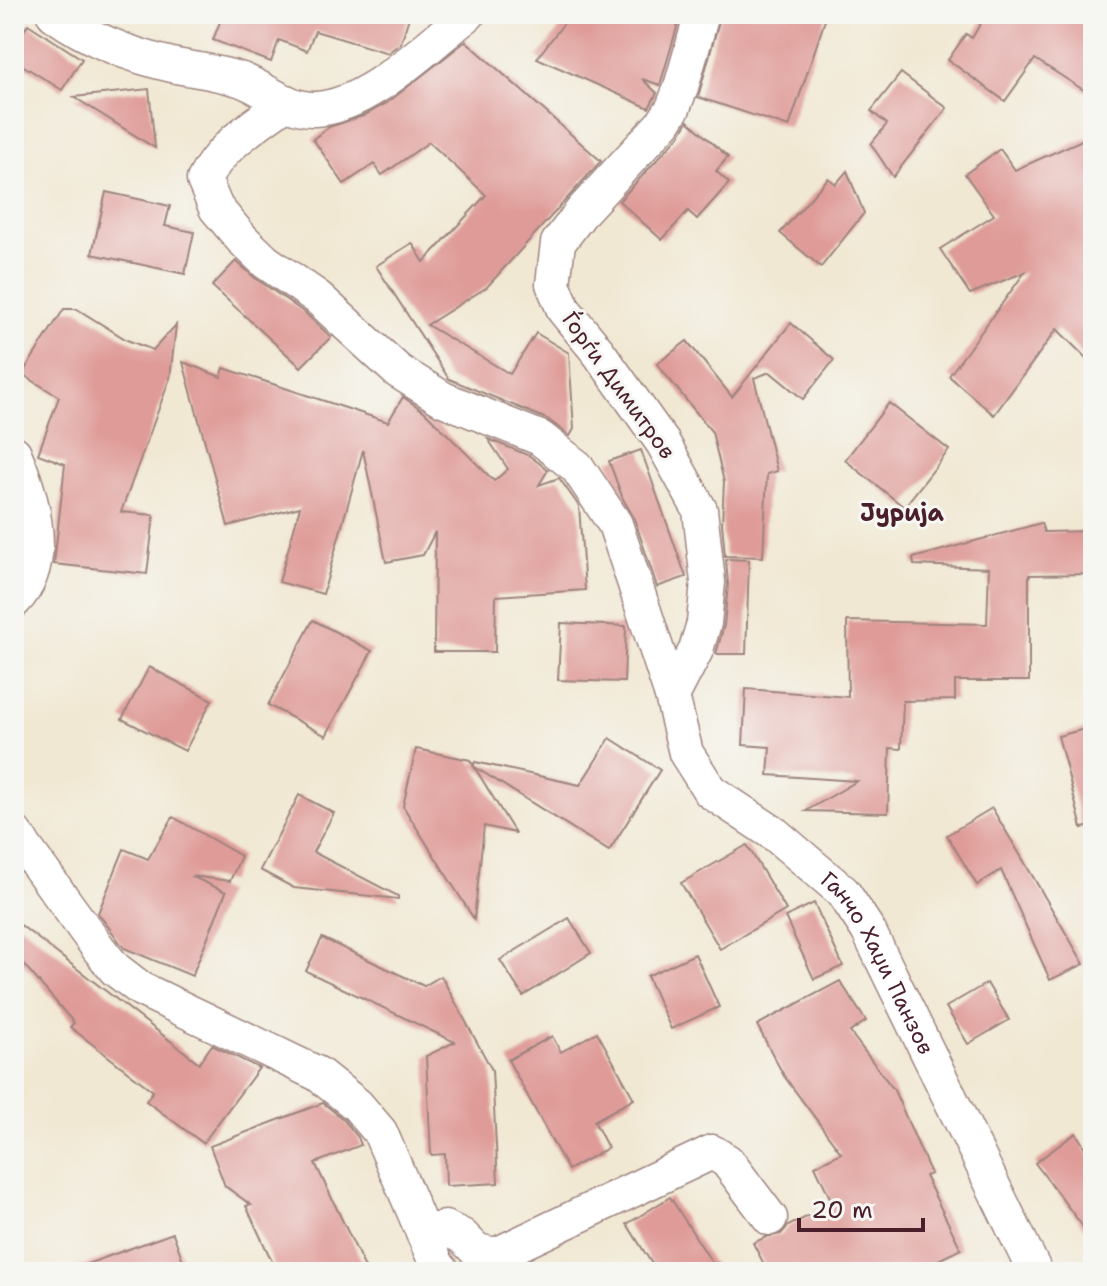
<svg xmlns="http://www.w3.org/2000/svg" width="1107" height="1286" font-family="'Shantell Sans',sans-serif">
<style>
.building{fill:#df9b98}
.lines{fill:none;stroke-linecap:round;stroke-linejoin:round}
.minor-casing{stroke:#9e847f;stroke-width:37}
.minor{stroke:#fff;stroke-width:34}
.labels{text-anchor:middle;stroke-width:6;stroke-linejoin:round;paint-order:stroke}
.street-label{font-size:22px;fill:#4a1f2b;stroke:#f6f6f2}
.neighbourhood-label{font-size:24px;font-weight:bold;fill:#4a1f2b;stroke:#f6f6f2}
</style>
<rect width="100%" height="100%" fill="#f6f6f2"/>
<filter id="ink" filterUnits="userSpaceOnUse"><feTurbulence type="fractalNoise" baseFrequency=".0125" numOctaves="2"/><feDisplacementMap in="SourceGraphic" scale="16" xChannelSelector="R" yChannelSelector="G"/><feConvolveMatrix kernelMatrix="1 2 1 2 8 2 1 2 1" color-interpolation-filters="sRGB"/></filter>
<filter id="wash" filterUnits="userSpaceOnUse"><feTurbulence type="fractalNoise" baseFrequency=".006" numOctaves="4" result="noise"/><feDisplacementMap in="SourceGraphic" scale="32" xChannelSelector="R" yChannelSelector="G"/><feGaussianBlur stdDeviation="1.8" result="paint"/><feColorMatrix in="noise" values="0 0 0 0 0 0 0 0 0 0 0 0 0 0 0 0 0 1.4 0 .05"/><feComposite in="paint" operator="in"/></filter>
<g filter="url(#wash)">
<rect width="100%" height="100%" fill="#f1e8d3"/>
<g id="blocks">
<!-- building -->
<g class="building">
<path d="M219 14H410L401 43 388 53 315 31 307 51 279 40 271 62 213 40 221 19 218 18Z"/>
<path d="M571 14H681L660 85 642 79 657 93 649 108 537 58Z"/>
<path d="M721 14H827L789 127 698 97Z"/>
<path d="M986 14H1093V96L1035 59 1005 101 948 60 966 34 972 38Z"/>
<path d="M28 24 82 59 62 90 14 60V48Z"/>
<path d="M466 41 601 161 487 287 427 325 510 374 536 333 569 353 574 429 570 436 547 419 449 379 376 266 412 243 424 262 486 195 429 142 382 175 374 164 344 184 313 139 329 127 363 116 387 103Z"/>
<path d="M901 73 947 108 893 177 871 144 887 124 871 111Z"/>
<path d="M149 89 155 148 74 97Z"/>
<path d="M688 121 728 157 716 171 729 183 697 219 688 211 662 240 619 201 679 136Z"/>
<path d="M1093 135V365L1057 329 994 415 949 376 1025 272 970 294 940 249 994 215 965 174 1000 149 1015 170Z"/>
<path d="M847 171 864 213 821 267 780 233 828 178 836 184Z"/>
<path d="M106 192 170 206 165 226 194 232 185 274 92 254Z"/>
<path d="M236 261 255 278 305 313 331 337 301 367 212 286Z"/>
<path d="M64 309H77L127 340 153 350 176 325 170 378 121 512 154 515 147 574 54 564 65 464 38 454 59 397 22 374Z"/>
<path d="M791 323 834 360 803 399 770 372 754 378 777 471 767 474 763 557 725 556 722 523 724 482 712 432 657 364 687 341 732 397Z"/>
<path d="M183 362 221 377 224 368 388 422 403 397 425 412 494 481 508 469 488 439 530 456 548 470 539 485 559 478 579 506 585 590 496 596 495 652H434L435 532 423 555 386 562 363 450 323 594 279 582 300 507 228 526Z"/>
<path d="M889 403 949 450 904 507 845 460Z"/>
<path d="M641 450 686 577 657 587 634 518 623 499 609 461Z"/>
<path d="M1041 523 1044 532 1093 531V574L1029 575V681H955V700L903 701 901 749 890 748 888 813 806 811 857 781 768 775 770 747 743 745 746 689 848 697 847 621 987 624 989 568 914 565 913 558Z"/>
<path d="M726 559 749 560 746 654H716L724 625 728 584Z"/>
<path d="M313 620 372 651 326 736 268 705Z"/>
<path d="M561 623 626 626 624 682 558 680Z"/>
<path d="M149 667 212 700 185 751 122 719Z"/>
<path d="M1093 727V826L1082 828 1058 736Z"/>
<path d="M610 738 660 770 609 851 473 766 475 762 580 785Z"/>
<path d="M416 749 470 760 515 833 484 826 474 919 403 806Z"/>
<path d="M299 795 334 813 313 852 398 896V899L294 888 260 870Z"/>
<path d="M992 808 1022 858 1084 964 1050 980 1001 870 977 885 947 835Z"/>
<path d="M173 817 241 856 230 881 191 876 226 892 192 976 124 948 98 913 124 849 148 859Z"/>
<path d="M747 845 786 910 720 949 681 883Z"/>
<path d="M814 903 843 966 814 979 785 917Z"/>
<path d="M569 918 591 953 523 996 500 960Z"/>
<path d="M14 920 199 1063 212 1045 259 1068 203 1143 146 1101 153 1091 70 1027 74 1023 14 953Z"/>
<path d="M322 938 424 986 441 976 492 1070 498 1183 446 1186 445 1154 431 1155 426 1056 455 1042 306 971Z"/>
<path d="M695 954 719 1007 671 1029 647 976Z"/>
<path d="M840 981 866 1021 850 1032 894 1090 931 1174 925 1176 961 1249 914 1272H768L753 1243 766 1237 781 1234 788 1226 833 1204 815 1166 841 1153 784 1076 757 1025Z"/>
<path d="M987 983 1009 1020 968 1044 946 1007Z"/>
<path d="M597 1032 634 1099 594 1121 608 1148 568 1170 508 1060 552 1036 561 1052Z"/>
<path d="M323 1103 343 1119 358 1137 361 1145 315 1163 367 1272H277L246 1206 251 1205 225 1186 210 1146Z"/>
<path d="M1076 1133 1093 1161V1240L1035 1163Z"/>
<path d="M670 1197 718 1272H657L627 1224Z"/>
<path d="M173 1233 187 1272H77L76 1268Z"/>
</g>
</g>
</g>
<g filter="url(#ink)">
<use href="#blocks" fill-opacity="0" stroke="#9e847f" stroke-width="2"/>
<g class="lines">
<!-- minor casing -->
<g class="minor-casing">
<g id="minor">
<path d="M54 14C91 41 132 56 176 66 198 70 221 73 242 80 265 89 289 110 315 109 368 107 428 45 468 14"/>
<path id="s1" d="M286 102C256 125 220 146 204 180L216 208 242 239 266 262 317 297 398 371 443 399 540 438 577 467 615 524 672 696 686 753 695 767 710 791 776 835 843 892 868 930 1035 1272"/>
<path d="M14 453C33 498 52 562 14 601"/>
<path d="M672 696 696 650 704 623 708 582 700 510 663 443 599 353 564 310 553 284 558 243 583 210 664 122 673 108 681 87 702 14"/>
<path d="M14 832 99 949 115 969 141 989 318 1074 357 1105 380 1132 437 1265 443 1272"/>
<path d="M423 1233 445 1228 462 1236 477 1251 496 1255 712 1152 727 1161 770 1218"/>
</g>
</g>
<!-- minor -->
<use href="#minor" class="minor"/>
</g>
</g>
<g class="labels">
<!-- street labels -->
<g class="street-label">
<text transform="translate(619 385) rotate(54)" y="8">Ѓорѓи Димитров</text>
<text dy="8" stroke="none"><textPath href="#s1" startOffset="1194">Ганчо Хаџи Панзов</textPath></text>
</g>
<!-- neighbourhood labels -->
<g class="neighbourhood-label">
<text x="902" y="521">Јурија</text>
</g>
</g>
<!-- margin -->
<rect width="1107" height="1286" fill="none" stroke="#f6f6f2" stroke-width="48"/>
<!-- scale -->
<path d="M799 1218v12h124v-12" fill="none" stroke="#4a1f2b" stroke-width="4"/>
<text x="811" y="1218" font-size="24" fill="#4a1f2b" stroke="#f6f6f2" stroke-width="6" paint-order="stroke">20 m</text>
</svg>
